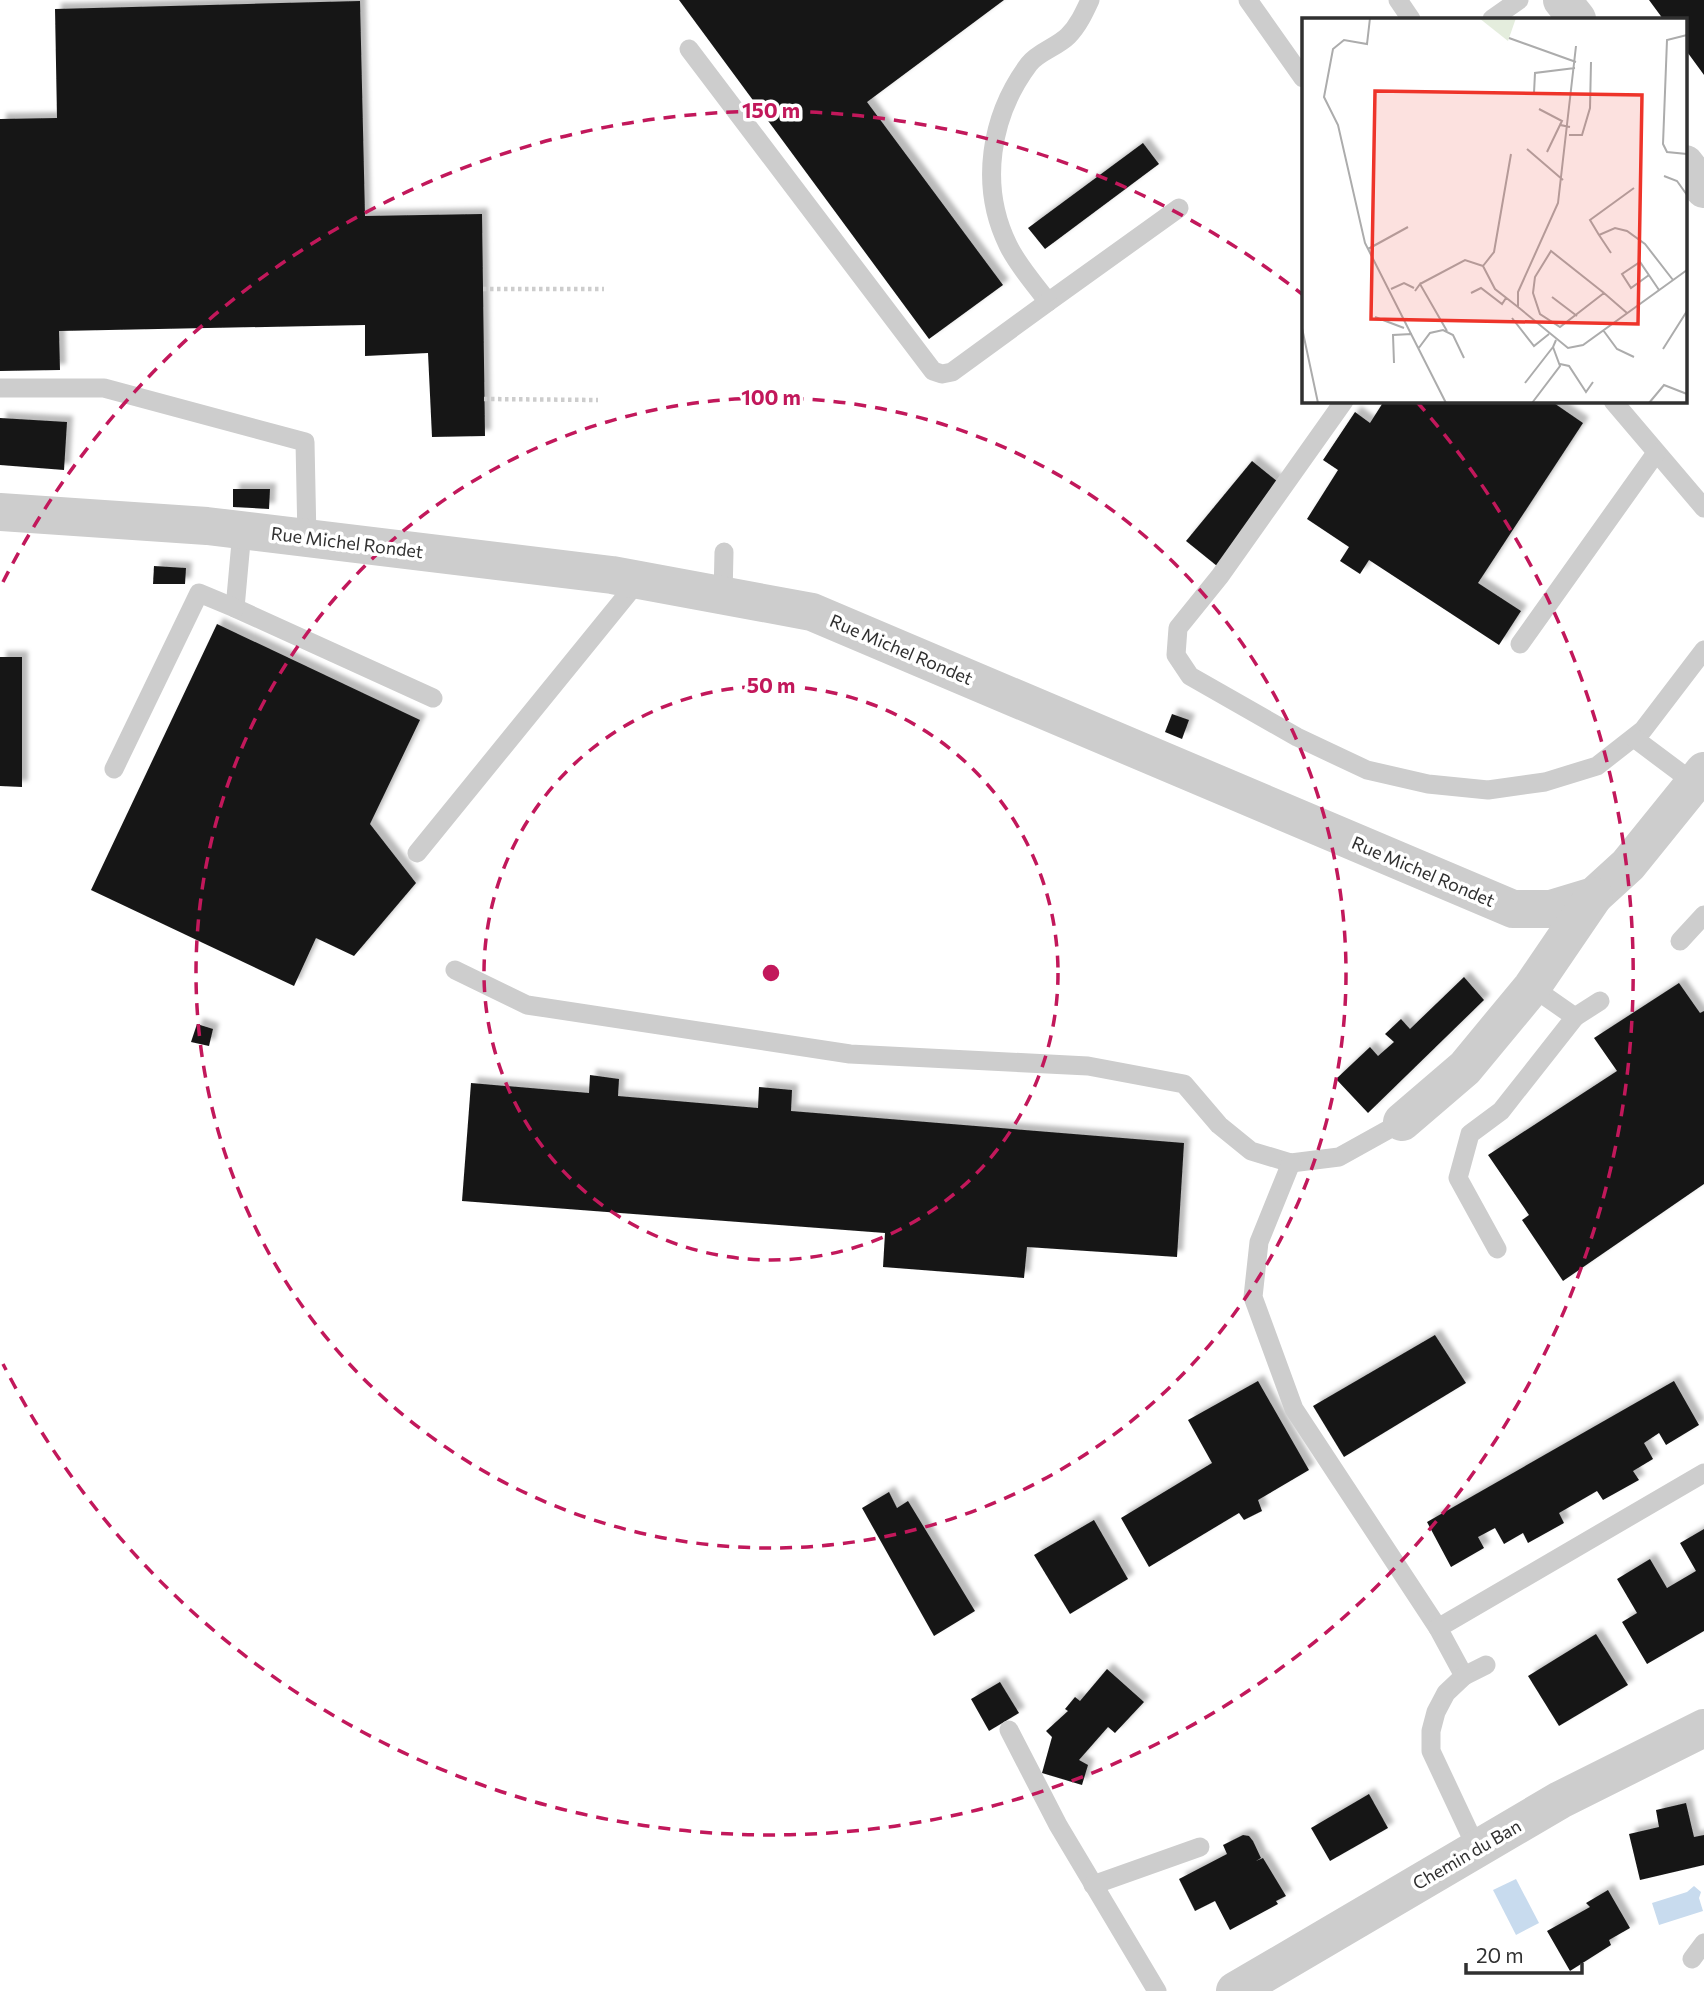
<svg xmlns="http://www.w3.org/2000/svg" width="1704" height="1991" font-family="Commissioner,sans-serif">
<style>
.water{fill:#c8dbee}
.building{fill:#171717;filter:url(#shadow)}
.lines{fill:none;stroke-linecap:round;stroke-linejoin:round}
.path{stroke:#cdcdcd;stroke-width:4.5;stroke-dasharray:3.5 3.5;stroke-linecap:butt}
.service{stroke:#cdcdcd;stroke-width:19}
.minor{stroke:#cdcdcd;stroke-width:38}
.ring{fill:none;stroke:#c2185b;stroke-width:3.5;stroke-dasharray:12 9}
.labels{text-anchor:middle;stroke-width:7;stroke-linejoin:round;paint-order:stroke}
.street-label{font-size:18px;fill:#303030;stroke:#fff}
.inset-road{fill:none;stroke:#acacac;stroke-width:2}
.view{fill:#ee342a;fill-opacity:0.15;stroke:#ee342a;stroke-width:3.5}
.inset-edge{fill:none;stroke:#303030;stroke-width:3.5}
.centre{fill:#c2185b;stroke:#fff;stroke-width:3.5}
.ring-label{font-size:21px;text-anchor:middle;font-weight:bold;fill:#c2185b;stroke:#fff;stroke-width:7;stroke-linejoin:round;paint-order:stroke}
</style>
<defs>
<filter id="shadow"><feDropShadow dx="6" dy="-6" stdDeviation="2" flood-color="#0004"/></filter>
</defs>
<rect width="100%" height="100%" fill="#fff"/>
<!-- water -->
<g class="water">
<path d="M1516 1879 1539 1923 1516 1935 1493 1890Z"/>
<path d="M1694 1886 1701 1892 1699 1898 1703 1911 1659 1925 1652 1903 1687 1892Z"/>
</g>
<!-- building -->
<g class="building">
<path d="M679 0H1004L867 102 1003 285 929 339Z"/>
<path d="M1649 0H1704V75L1685 49V19H1663Z"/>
<path d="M360 1 365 216 482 214 485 436 432 437 428 353 365 356V325L59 331 60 370 0 371V119L57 118 55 9Z"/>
<path d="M1143 143 1159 164 1045 249 1028 228Z"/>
<path d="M1384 401H1551L1583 423 1478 583 1521 611 1499 645 1369 560 1360 574 1340 561 1349 547 1307 519 1338 470 1323 460 1355 412 1370 423Z"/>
<path d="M0 418 67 422 64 470 0 465Z"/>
<path d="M1252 461 1283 486 1217 566 1186 541Z"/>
<path d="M233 489H270L269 509 233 507Z"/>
<path d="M154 566 186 568 185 584H153Z"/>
<path d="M217 624 420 720 370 824 416 883 354 956 316 938 294 986 91 890Z"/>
<path d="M0 657H22V787L0 786Z"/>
<path d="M1172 714 1189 720 1182 739 1165 732Z"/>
<path d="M1464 977 1484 1000 1368 1113 1336 1079 1370 1047 1378 1056 1394 1042 1385 1034 1401 1019 1410 1029Z"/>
<path d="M1679 983 1700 1013 1704 1011V1184L1563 1281 1522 1220 1529 1215 1488 1155 1617 1071 1594 1038Z"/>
<path d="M197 1024 213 1029 209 1046 191 1042Z"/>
<path d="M590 1075 619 1079 618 1096 758 1108 759 1087 792 1090 791 1111 1184 1143 1177 1257 1027 1247 1024 1278 883 1267 885 1233 462 1201 471 1083 589 1093Z"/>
<path d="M1435 1335 1466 1383 1344 1457 1313 1406Z"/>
<path d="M1258 1381 1309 1470 1258 1500 1262 1511 1244 1520 1239 1513 1149 1567 1121 1518 1212 1463 1188 1420Z"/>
<path d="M1674 1381 1699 1425 1666 1445 1659 1433 1644 1443 1653 1459 1633 1471 1639 1480 1603 1500 1597 1491 1559 1513 1564 1523 1528 1543 1523 1533 1504 1544 1495 1528 1478 1537 1484 1548 1451 1567 1427 1522Z"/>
<path d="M889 1492 897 1508 908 1501 975 1611 934 1636 862 1508Z"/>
<path d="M1094 1520 1128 1579 1070 1614 1034 1555Z"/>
<path d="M1704 1529V1631L1647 1664 1622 1622 1637 1613 1617 1579 1650 1559 1667 1588 1696 1571 1680 1543Z"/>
<path d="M1596 1634 1628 1685 1559 1726 1528 1676Z"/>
<path d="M1107 1669 1144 1702 1115 1733 1108 1727 1079 1760 1088 1765 1082 1785 1042 1773 1052 1737 1046 1731 1068 1711 1065 1709 1075 1697 1080 1701Z"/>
<path d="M1000 1682 1019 1713 989 1731 971 1699Z"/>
<path d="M1369 1794 1388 1828 1330 1861 1311 1828Z"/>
<path d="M1686 1803 1694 1837 1704 1835V1865L1640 1880 1629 1834 1659 1827 1656 1810Z"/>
<path d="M1243 1835 1249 1836 1253 1841 1261 1858 1256 1861 1263 1858 1286 1896 1276 1901 1278 1904 1230 1930 1215 1901 1195 1911 1179 1879 1227 1854 1223 1845Z"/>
<path d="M1608 1890 1630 1928 1609 1940 1611 1945 1570 1971 1547 1931 1590 1907 1586 1903Z"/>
</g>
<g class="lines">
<!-- path -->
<g class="path">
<path d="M483 289H604"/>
<path d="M484 399 598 400"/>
</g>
<!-- service -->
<g class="service">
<path d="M1090 0C1084 13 1078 26 1068 36 1057 47 1038 52 1029 64 990 116 979 186 1008 245 1018 266 1035 284 1048 302L1179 208"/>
<path d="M1248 0 1303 78"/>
<path d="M1398 0 1411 19"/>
<path d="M1492 19 1519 0"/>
<path d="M689 49 933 371 942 374 952 372 1048 302"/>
<path d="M0 388H104L305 442 307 539"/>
<path d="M1344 401 1220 576 1178 628 1176 655 1190 676 1297 737 1367 770 1428 784 1488 790 1545 782 1597 766 1643 730 1704 650"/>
<path d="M1613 401 1704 508"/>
<path d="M242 531 235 608 433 698"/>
<path d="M723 596 724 552"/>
<path d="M1520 644 1656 453"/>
<path d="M1634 738 1694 783"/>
<path d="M114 769 199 593 235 608"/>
<path d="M417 853 639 580"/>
<path d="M1680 941 1704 915"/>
<path d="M455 970 527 1005 850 1054 1088 1066 1184 1084 1219 1125 1251 1151 1291 1163 1339 1157 1402 1122"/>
<path d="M1575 1017 1600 1001"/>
<path d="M1291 1163 1259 1242 1253 1297 1294 1409 1438 1628"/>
<path d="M1497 1249 1458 1178 1470 1134 1501 1111 1575 1017 1532 987"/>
<path d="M1486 1665 1464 1676 1438 1628 1704 1473"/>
<path d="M1464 1676 1446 1693 1436 1712 1431 1731V1751L1477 1849"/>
<path d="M1009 1730 1058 1825 1157 1991"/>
<path d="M1093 1885 1200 1847"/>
<path d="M1692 1959 1704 1943"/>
</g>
<!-- minor -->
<g class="minor">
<path d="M1562 0 1577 19"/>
<path d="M1685 164 1704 189"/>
<path d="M0 512 207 526 612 575 812 612 1513 909H1551L1594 896 1628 865 1704 771"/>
<path d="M1402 1122 1465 1068 1532 987 1594 896"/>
<path d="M1235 1991 1560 1800 1704 1728"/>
</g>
</g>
<!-- distance rings -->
<g class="ring">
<circle cx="771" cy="973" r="287"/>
<circle cx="771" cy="973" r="575"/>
<path d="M3 582A862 862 0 0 1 1302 294M1417 402A862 862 0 1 1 3 1364"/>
</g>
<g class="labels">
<!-- street labels -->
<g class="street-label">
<text transform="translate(347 543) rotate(7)" y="6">Rue Michel Rondet</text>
<text transform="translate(901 650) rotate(23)" y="6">Rue Michel Rondet</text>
<text transform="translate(1423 872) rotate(23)" y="6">Rue Michel Rondet</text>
<text transform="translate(1467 1855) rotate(-30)" y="6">Chemin du Ban</text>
</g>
</g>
<!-- overview -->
<g transform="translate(1302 18)">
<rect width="385" height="385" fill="#fff"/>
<path d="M177 0H214L206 23Z" fill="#e4eddd"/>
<path class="inset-road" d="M68 0 65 26 42 22 31 31 22 79 36 107 63 225 144 385M385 17 365 22 361 126 365 134 385 136M207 20 274 44M274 28 256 185 216 274V289L266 330 281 327 385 252M232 75 233 55 273 50M237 91 260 103 258 107M267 117H280L288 90 289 44M225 131 261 162M245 134 258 107 268 109M209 136 192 234 181 248 193 271 216 289M362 158 375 163 385 177M297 217 288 202 332 170M66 231 106 209M309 235 297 217 313 210 325 213 343 226 371 262M347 257 329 270 320 256 338 244 357 272M118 266 163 242 181 248M89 271 102 265 112 270M113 273 118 266 145 313M169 275 179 270 200 286 204 280M302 275 249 233 233 259 231 275 238 296 258 309 302 275 325 295M250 279 275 298M73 299 102 310M210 300 232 328 247 316M0 310 16 385M301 312 315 331 332 339M116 331 128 315 141 312 151 317 162 340M361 331 385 293M92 345 91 317 110 316M258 346 267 348 284 374 291 364M223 365 251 329M230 385 258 348 251 329 254 322M347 385 362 367 385 376"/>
<path class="view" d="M73 73 340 77 336 306 69 301Z"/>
<rect width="385" height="385" class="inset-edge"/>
</g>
<circle cx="771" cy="973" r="10" class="centre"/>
<g class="ring-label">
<text x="771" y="118">150 m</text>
<text x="771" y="405">100 m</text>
<text x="771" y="693">50 m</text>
</g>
<!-- scale -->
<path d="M1466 1963v10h116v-10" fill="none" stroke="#303030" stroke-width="3.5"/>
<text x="1476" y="1963" font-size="21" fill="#303030" stroke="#ffffff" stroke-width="5" paint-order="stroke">20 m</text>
</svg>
